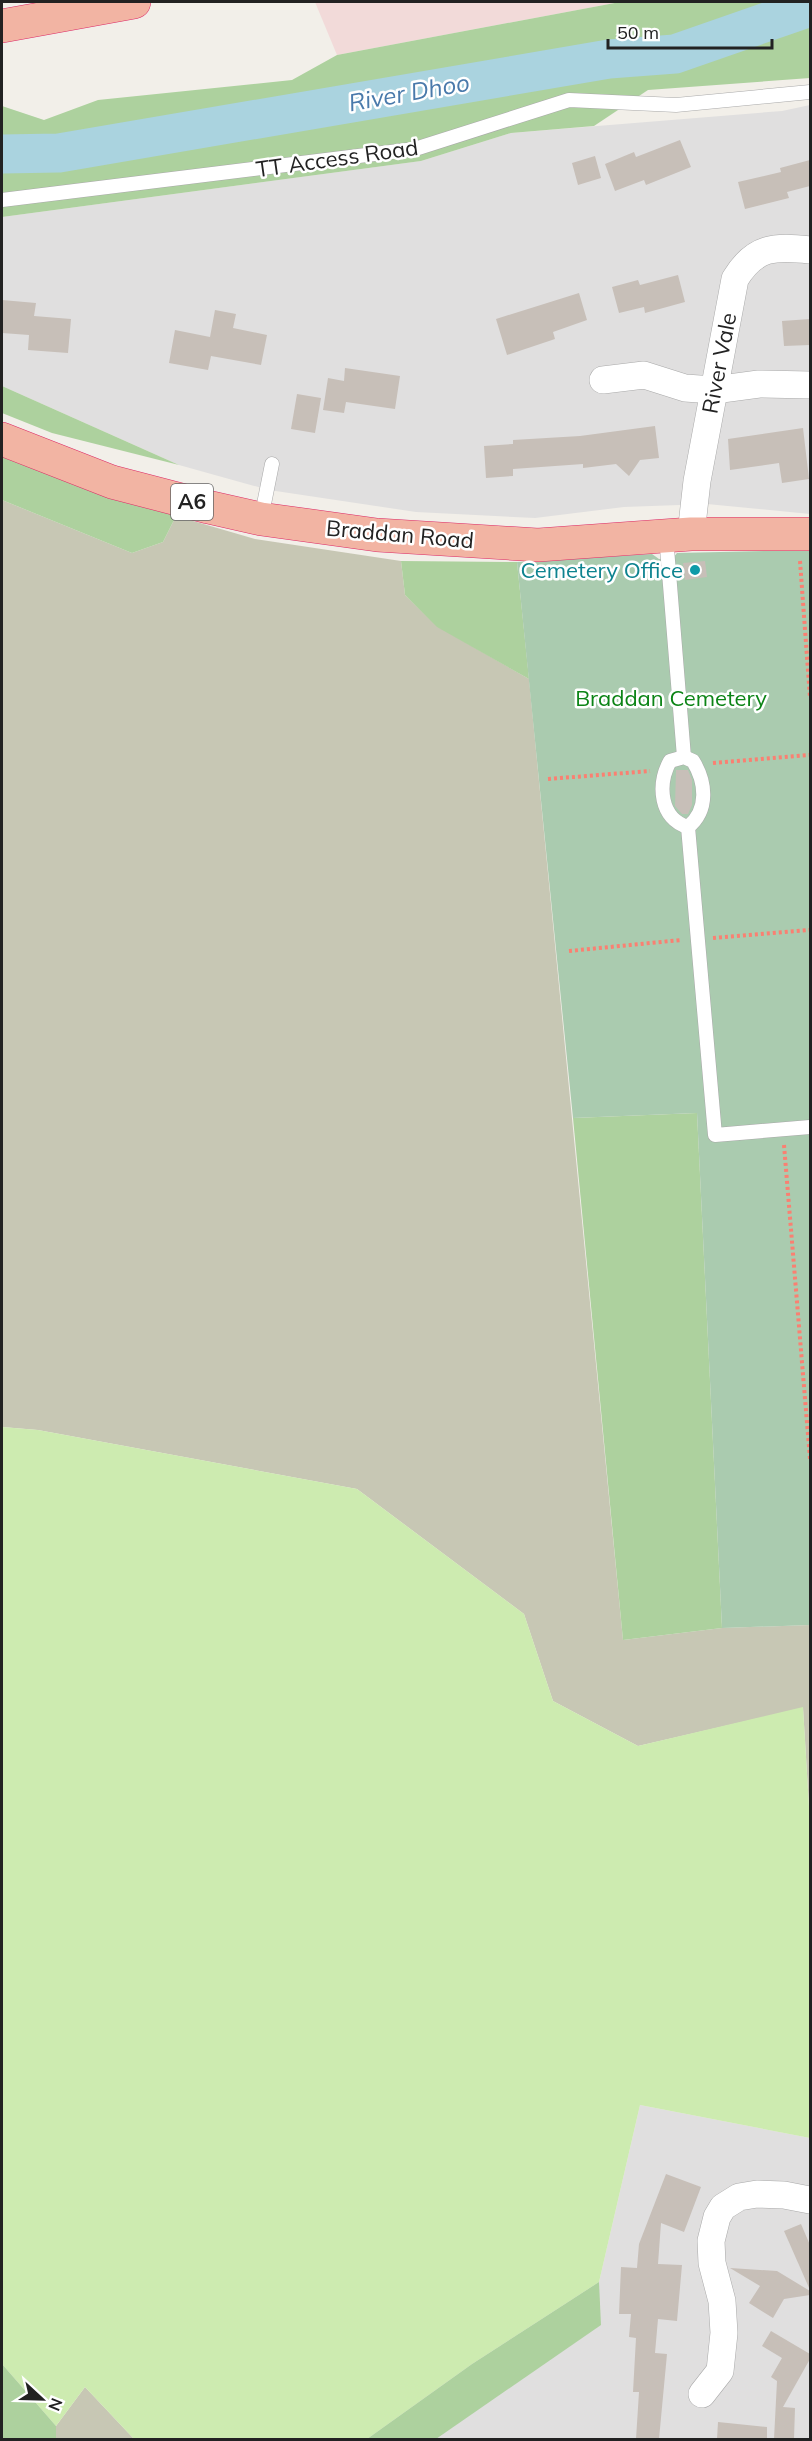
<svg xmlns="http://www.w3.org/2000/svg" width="812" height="2441" font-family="Mulish,sans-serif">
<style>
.residential{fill:#e0dfdf}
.commercial{fill:#f2dad9}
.construction{fill:#c7c7b4}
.grass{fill:#cdebb0}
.forest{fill:#add19e}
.cemetery{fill:#aacbaf}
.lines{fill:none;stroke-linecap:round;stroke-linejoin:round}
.river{stroke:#aad3df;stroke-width:39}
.building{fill:#c7bfb8}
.service-casing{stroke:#a9a9a9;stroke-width:15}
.minor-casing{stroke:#a9a9a9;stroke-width:28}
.trunk-casing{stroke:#dc2a67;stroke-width:34}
.path{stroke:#fa8072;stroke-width:4;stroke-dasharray:3 3;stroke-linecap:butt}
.service{stroke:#fff;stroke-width:14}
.minor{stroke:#fff;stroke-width:27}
.trunk{stroke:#f2b4a3;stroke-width:33}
.culture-dot{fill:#0f9aa8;stroke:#fff;stroke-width:2}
.labels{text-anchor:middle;stroke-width:5;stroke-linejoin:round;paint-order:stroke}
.shield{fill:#fff;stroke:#646464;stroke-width:1.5}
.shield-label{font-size:21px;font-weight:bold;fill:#222}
.street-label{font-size:22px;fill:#222;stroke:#fff}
.culture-label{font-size:22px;fill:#0d838f;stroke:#fff;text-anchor:end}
.park-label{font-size:22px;fill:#0c8416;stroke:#fff}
.water-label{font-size:24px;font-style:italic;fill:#4a7aab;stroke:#fff}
</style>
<rect width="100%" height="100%" fill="#f2efe9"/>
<!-- residential -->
<g class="residential">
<path d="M810 105V514L707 504 624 507 535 518 416 512 269 490 179 465 2 386V217L421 161 511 133 782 111Z"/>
<path d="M640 2105 810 2138V2439L367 2440 599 2282Z"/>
</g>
<!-- commercial -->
<path class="commercial" d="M315 2H620L337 55Z"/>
<!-- construction -->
<g class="construction">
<path d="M2 500 132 553 163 542 176 516 255 539 401 561 405 595 437 626 529 679 623 1640 722 1628 810 1625V1823L803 1708 638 1746 553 1701 524 1614 357 1489 38 1430 2 1427Z"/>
<path d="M85 2387 134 2439 56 2440V2426Z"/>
</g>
<!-- grass -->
<path class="grass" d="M2 1427 38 1430 357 1489 524 1614 553 1701 638 1746 803 1707 810 1823V2138L640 2105 599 2282 472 2364 367 2439H134L85 2387 56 2426 2 2364Z"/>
<!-- forest -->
<g class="forest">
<path d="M620 2H810V78L648 90 594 126 511 133 421 161 2 217V106L44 120 98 100 292 80 337 55Z"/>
<path d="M2 386 179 465 52 433 2 413Z"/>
<path d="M2 454 176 516 163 542 132 553 2 500Z"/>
<path d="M401 561 517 562 529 679 437 627 405 595Z"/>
<path d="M697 1113 722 1628 623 1640 573 1118Z"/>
<path d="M599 2282 601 2325 436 2439H367L472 2364Z"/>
<path d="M2 2364 56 2426V2439H2Z"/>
</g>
<!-- cemetery -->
<path class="cemetery" d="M809 550 810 1625 722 1628 697 1113 573 1118 517 562 652 554 659 559 673 558 677 553Z"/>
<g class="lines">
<!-- river -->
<path class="river" d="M2 154 59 153 609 59 675 54 810 7"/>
</g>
<!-- building -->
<g class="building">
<path d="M680 140 691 167 646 185 644 180 615 191 605 164 634 152 636 157Z"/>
<path d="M595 156 601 178 578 185 572 163Z"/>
<path d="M810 160V186L787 192 789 198 745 209 738 182 781 172 780 168Z"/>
<path d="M678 275 685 302 645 313 644 307 619 313 612 287 638 280 640 285Z"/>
<path d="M579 293 587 320 553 332 555 339 507 355 496 319Z"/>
<path d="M2 300 36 303 34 316 71 319 68 353 28 350 29 335 2 333Z"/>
<path d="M215 310 236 314 233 328 267 335 261 365 211 356 208 370 169 363 175 330 210 337Z"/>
<path d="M810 319V345L784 346 782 321Z"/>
<path d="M345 368 400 376 395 409 346 402 344 413 323 410 328 378 344 381Z"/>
<path d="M297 394 321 398 315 433 291 429Z"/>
<path d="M655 426 659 458 640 460 629 476 616 464 583 468V464L513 469V476L486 478 484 446 513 444V440L580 436Z"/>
<path d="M803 428 809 479 782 483 779 463 730 470 728 439Z"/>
<path d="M705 561 707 577 685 580 683 563Z"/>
<path d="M676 770H688L692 780V805L688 814H682L675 806Z"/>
<path d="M666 2174 701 2187 684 2232 661 2223 658 2264 682 2265 677 2321 658 2319 655 2353 667 2354 659 2439H636L639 2392H633L636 2338 629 2337 631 2314H619L621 2267 637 2268 639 2244Z"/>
<path d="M801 2224 810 2245V2290L784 2231Z"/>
<path d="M730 2268 777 2271 810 2291V2295L784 2299 773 2318 749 2303 760 2286Z"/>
<path d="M771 2331 810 2354V2359L783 2407 795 2408 794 2439H774L777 2381 771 2377 782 2358 762 2346Z"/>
<path d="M718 2422 767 2427V2439H717Z"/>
</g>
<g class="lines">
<!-- service casing -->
<g class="service-casing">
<g id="service">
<path d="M2 200 415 149 569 100 676 105 810 92"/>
<path d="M261 519 272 464"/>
<path d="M666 536 684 757"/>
<path d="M684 757 693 761C706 782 709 810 688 827 660 819 657 785 670 761Z"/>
<path d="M688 827 715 1135 810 1127"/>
</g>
</g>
<!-- minor casing -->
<g class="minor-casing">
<g id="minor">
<path d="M603 380 644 375 685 388 714 390 759 384 810 385"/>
<path d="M691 534 697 481 735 279C755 246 775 246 810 250"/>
<path d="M702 2394 720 2371 724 2333 722 2301 712 2263 711 2241 717 2217 723 2207 739 2197 757 2194 784 2195 810 2200"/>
</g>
</g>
<!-- trunk casing -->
<g class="trunk-casing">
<g id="trunk">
<path d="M2 26 134 2"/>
<path d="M2 439 112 482 208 507 261 519 377 535 538 545 691 534H810"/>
</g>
</g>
<!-- path -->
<g class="path">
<path d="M800 561 810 698"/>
<path d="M713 763 810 755"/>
<path d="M548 779 650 771"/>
<path d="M713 938 810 930"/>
<path d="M569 951 681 940"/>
<path d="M784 1145 810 1459"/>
</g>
<!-- service -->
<use href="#service" class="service"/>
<!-- minor -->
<use href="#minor" class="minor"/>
<!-- trunk -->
<use href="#trunk" class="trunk"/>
</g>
<!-- markers -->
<circle class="culture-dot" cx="695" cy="570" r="6"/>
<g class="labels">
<!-- shield labels -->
<rect class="shield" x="171" y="484" width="42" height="36" rx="4.5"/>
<g class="shield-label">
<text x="192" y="509">A6</text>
</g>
<!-- street labels -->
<g class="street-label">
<text transform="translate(337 158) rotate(-8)" y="8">TT Access Road</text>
<text transform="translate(719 363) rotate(-79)" y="8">River Vale</text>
<text transform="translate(400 534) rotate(5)" y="8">Braddan Road</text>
</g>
<!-- culture labels -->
<g class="culture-label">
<text x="683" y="578">Cemetery Office</text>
</g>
<!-- park labels -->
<g class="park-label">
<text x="671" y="706">Braddan Cemetery</text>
</g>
<!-- water labels -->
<g class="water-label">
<text transform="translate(409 93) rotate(-10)" y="8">River Dhoo</text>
</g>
</g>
<!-- border -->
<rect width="812" height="2441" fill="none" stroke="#222222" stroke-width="6"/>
<!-- north arrow -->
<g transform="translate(42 2399) rotate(112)" stroke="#ffffff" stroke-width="4.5" paint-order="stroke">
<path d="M0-4.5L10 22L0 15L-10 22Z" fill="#222222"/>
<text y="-9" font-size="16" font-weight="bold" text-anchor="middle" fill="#222222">N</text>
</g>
<!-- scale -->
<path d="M608 39v9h164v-9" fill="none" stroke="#222222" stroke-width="3"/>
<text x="617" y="39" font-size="18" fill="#222222" stroke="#ffffff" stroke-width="4.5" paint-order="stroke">50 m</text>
</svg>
